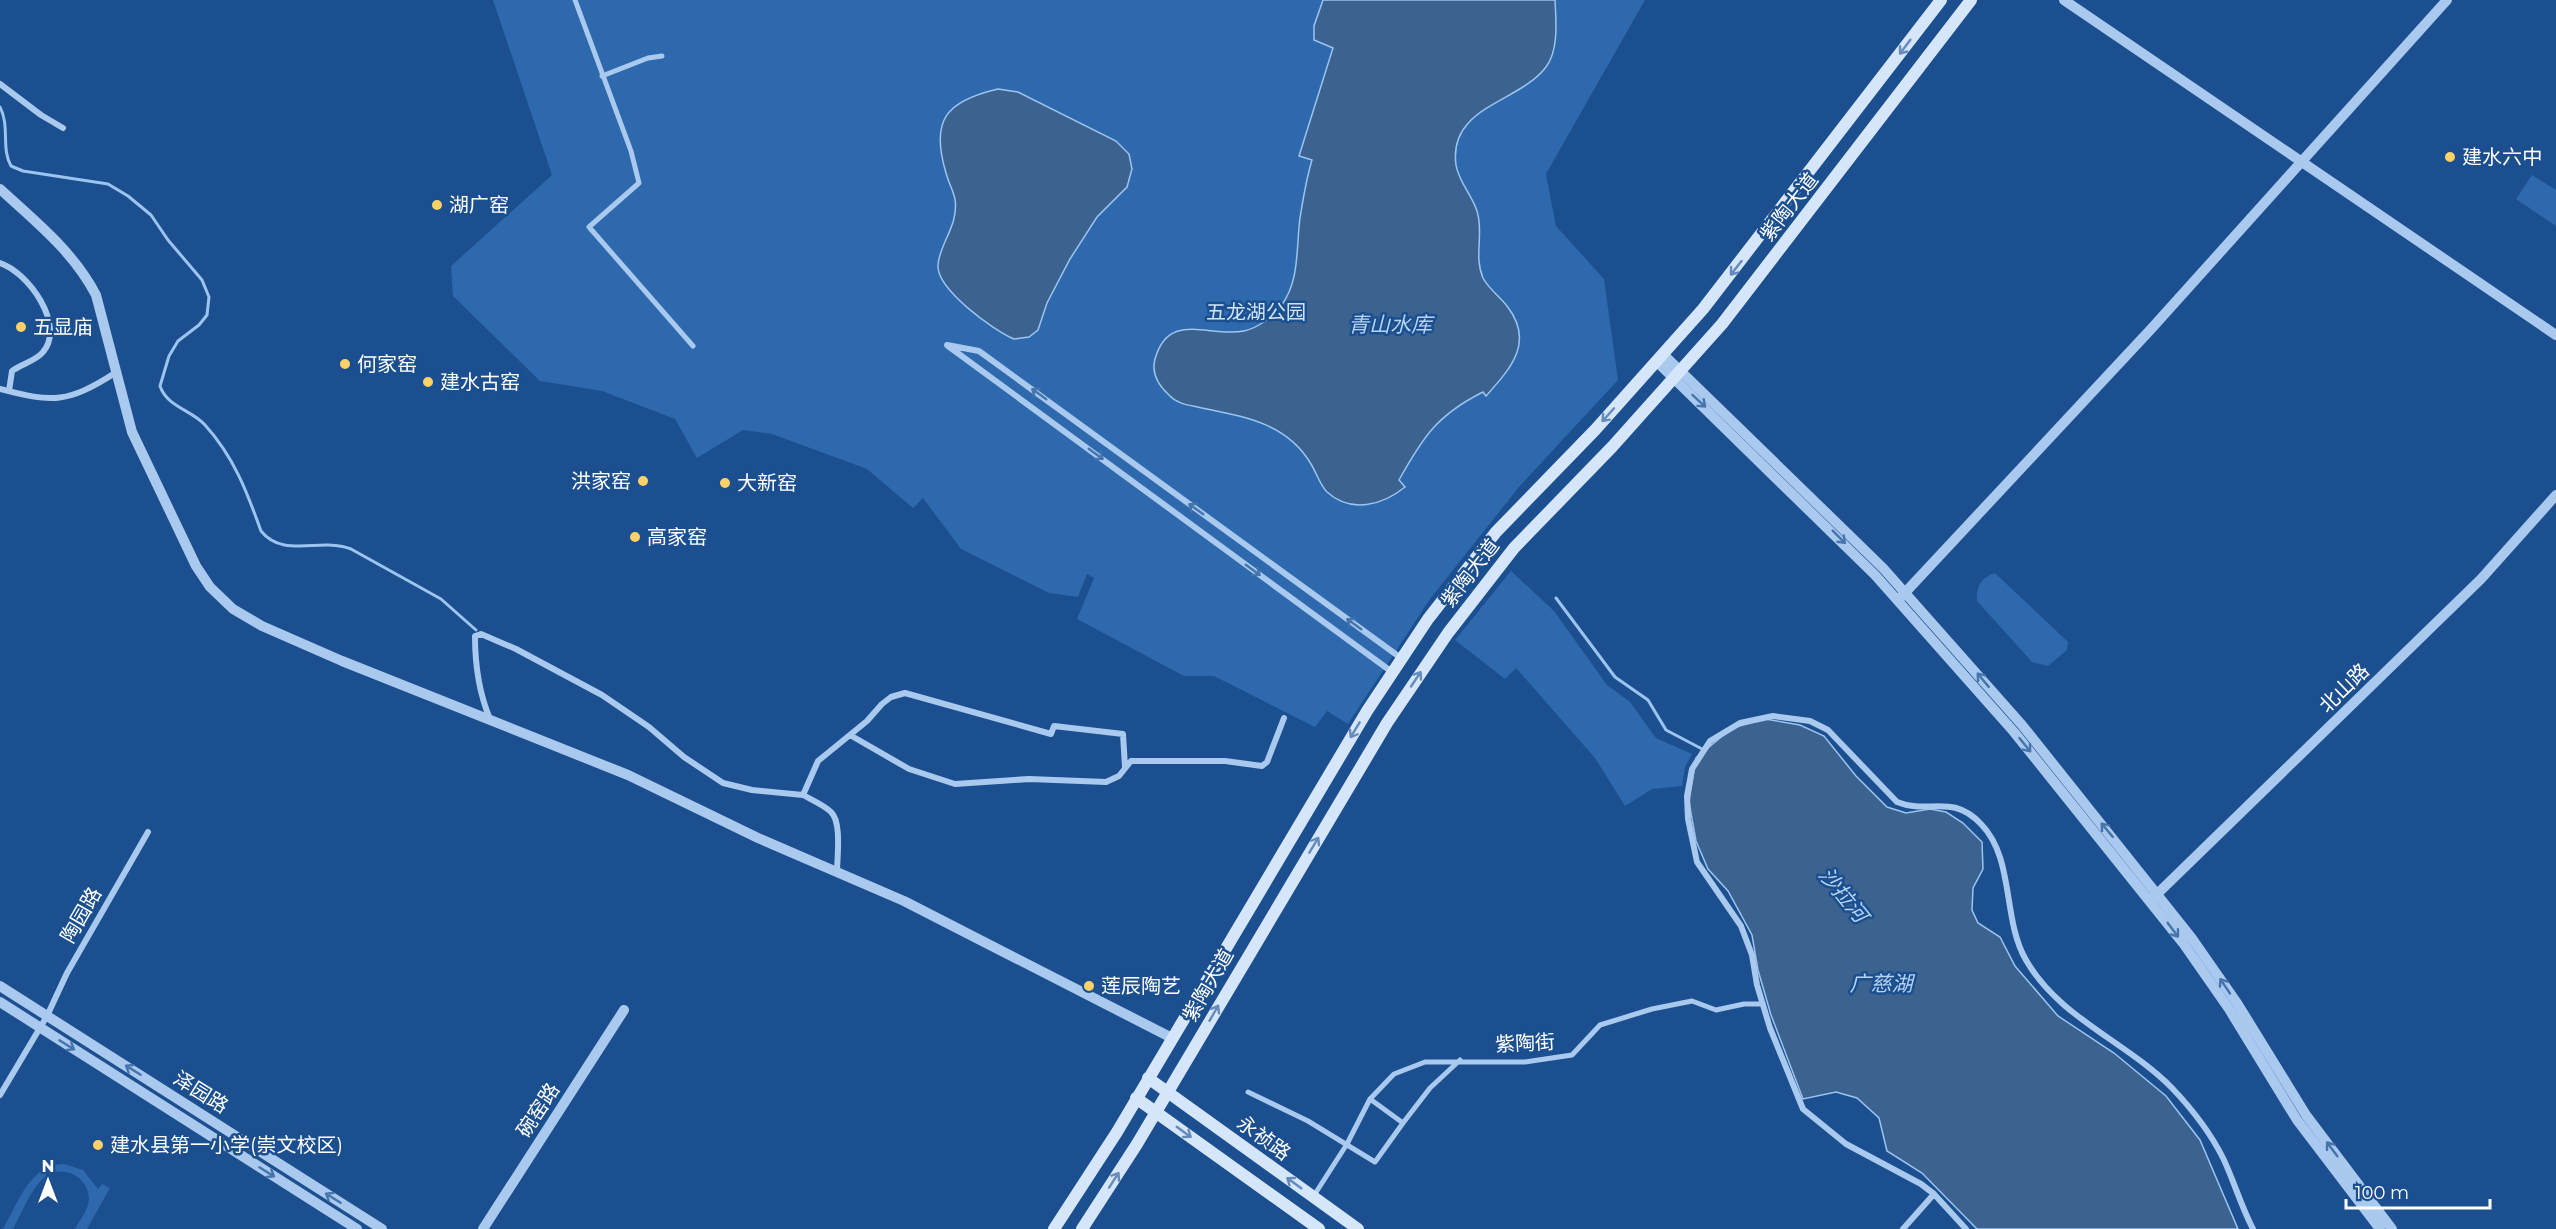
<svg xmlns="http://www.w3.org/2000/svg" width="2556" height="1229" viewBox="0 0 2556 1229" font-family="Montserrat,'Noto Sans SC',sans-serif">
  <rect width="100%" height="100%" fill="#1b4f8f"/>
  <path fill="#2e69ad" d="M 493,0 L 1645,0 L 1546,174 L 1556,226 L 1604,279 L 1618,380 L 1519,487 L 1430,599 L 1348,724 L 1327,711 L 1315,727 L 1214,676 L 1184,676 L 1077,619 L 1094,578 L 1087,574 L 1078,597 L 1049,593 L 961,549 L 923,498 L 913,508 L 867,469 L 772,434 L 743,430 L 697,458 L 675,419 L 602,391 L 540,381 L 453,296 L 451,266 L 552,175 Z
    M 2532,175 L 2556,190 L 2556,226 L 2516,199 Z
    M 1511,571 L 1554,611 L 1607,685 L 1630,702 L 1656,738 L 1692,754 L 1685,767 L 1682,786 L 1652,789 L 1625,806 L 1595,758 L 1516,668 L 1505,679 L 1455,640 Z
    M 1995,573 L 2068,642 L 2067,650 L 2048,666 L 2032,662 L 1977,601 C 1976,587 1981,577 1995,573 Z
    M 64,1164 L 83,1170 L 98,1189 L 102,1184 L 110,1188 L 87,1229 L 75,1229 C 80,1220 88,1210 89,1199 C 89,1177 63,1163 45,1177 C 31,1188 22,1213 13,1229 L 3,1229 C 18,1203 30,1164 64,1164 Z"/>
  <path fill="#3c6290" stroke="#9cc4f0" stroke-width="1.5" d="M 1323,0 L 1555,0 C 1556,20 1559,50 1546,67 C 1519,103 1448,106 1456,165 C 1459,184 1475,198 1478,215 C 1483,236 1474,257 1483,278 C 1488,288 1500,297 1507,306 C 1535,342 1511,368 1486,396 L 1483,392 C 1437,415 1423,437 1399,480 L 1405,487 C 1383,505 1351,514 1327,492 C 1320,485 1316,472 1311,464 C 1287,423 1245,417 1202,408 C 1190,405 1178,405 1169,395 C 1159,386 1151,374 1155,359 C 1169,310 1209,338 1244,331 C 1258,328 1272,317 1281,306 C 1300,281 1296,248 1300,218 C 1303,199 1306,180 1312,160 L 1299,156 L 1333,48 L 1314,40 L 1314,26 Z
    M 998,89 L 1018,92 L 1116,141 L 1129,154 L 1132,169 L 1127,187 L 1097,217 L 1070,259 L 1047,303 L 1038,330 L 1029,337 L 1014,339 C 993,330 936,289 938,265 C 939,244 959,226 955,199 C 953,190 948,181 946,173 C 930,120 946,101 998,89 Z
    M 1765,719 L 1800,725 L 1824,736 L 1856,776 L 1887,807 L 1906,813 L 1930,809 L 1946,812 L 1963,823 L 1982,842 L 1983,869 L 1973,888 L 1972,910 L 1978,923 L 2000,937 L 2015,966 L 2058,1016 L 2114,1053 L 2166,1096 L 2200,1140 L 2238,1229 L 1977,1229 L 1922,1173 L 1887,1151 L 1879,1118 L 1857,1098 L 1836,1092 L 1803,1099 L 1771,1015 L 1758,970 L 1752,935 L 1728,891 L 1708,869 L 1696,841 L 1689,802 L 1696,758 L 1732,728 Z"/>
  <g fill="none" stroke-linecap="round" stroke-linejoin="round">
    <path stroke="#9cc4f0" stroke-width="3" d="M 0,107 C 10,126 1,149 11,166 L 23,171 L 108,184 L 128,196 L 151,215 L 168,240 L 202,280 L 209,297 L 207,315 L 199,325 L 178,341 L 169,356 L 160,386 C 167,407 192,410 205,425 C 234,457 247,492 261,531 C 283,559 322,537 351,549 L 441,599 L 476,630
      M 1556,598 L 1615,677 L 1648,700 L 1666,730 L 1704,750"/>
    <path stroke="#a9c9ee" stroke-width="5" d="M 575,0 L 631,151 L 639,183 L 589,227 L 693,346
      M 602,76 L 648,58 L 662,56
      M 1248,1092 L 1308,1121 L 1375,1162 L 1403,1123
      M 1370,1099 L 1403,1123 L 1430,1088 L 1460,1060
      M 1313,1197 L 1347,1144 L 1370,1099 L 1394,1074 L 1425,1062 L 1525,1062 L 1572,1055 L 1600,1025 L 1652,1009 L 1692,1001 L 1716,1010 L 1744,1004 L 1763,1004"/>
    <path stroke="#a9c9ee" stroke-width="6" d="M 0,84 L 41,115 L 63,128
      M 0,263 C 28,272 66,325 43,352 C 36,361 21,364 12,371 L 9,391
      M 947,345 L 979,351 L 1401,658
      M 948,346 L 1392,672
      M 0,389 C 53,403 68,403 115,373
      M 490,719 C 479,693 475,665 475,636 L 481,634 L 516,649 L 602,695 L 649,727 L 684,757 L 723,783 L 752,790 L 803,795
      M 850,735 L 909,769 L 955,784 L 1029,779 L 1106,782 L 1119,776 L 1131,761 L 1225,761 L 1262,766 L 1267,762 L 1284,718
      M 837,872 C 837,858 842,822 831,812 C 824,805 812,800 803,795 L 818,761 L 867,721 L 882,704 L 891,697 L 905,693 L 1051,734 L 1054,726 L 1123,734 L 1125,767
      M 0,1095 L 47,1016 L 67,973 L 148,832
      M 1903,1229 L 1934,1194
      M 1966,1229 L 1934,1194 L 1921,1184 L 1846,1144 L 1803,1109 L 1770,1028 L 1757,985 L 1752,955 L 1741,926 L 1697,862 L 1688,819 L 1687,796 L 1692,769 L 1710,741 L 1740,723 L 1773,716 L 1810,721 L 1828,730 L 1897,802 C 1929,815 1952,793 1981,824 C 2015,859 2002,919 2026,960 C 2059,1018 2127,1042 2172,1088 C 2192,1109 2210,1132 2223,1158 C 2234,1181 2241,1206 2253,1229"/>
    <path stroke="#a9c9ee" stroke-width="10" d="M 2064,0 L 2556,335
      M 0,189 C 36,222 73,251 96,295 L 132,432 L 196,566 L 210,587 L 233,609 L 262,626 L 342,661 L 628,775 L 758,838 L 904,901 L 1172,1038
      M 1663,354 L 1883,568 L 2022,725 L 2191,937 L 2237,1003 L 2306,1115 L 2392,1229
      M 1656,361 L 1875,575 L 2014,732 L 2183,943 L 2229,1009 L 2297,1120 L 2380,1229
      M 1901,597 L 2152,328 L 2447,0
      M 2153,898 L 2481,579 L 2556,495
      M 0,986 L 382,1229
      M 0,1002 L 357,1229
      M 483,1229 L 624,1010"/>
    <path stroke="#d6e6fa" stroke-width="12" d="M 1148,1078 L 1358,1229
      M 1136,1098 L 1319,1229
      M 1054,1229 L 1117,1132 L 1367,711 L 1428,619 L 1496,532 L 1595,430 L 1703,309 L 1941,0
      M 1082,1229 L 1137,1144 L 1387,723 L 1448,633 L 1514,548 L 1612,447 L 1722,324 L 1971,0"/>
  </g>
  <defs><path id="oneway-shaft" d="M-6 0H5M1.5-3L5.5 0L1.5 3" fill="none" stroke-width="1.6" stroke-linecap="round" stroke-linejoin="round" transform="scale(1.5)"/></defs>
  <g stroke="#668bba">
    <use href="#oneway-shaft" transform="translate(1905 47) rotate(127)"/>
    <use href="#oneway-shaft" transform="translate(1736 268) rotate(128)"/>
    <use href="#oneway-shaft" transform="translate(1608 415) rotate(132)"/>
    <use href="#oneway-shaft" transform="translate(1416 679) rotate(-56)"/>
    <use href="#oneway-shaft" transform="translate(1355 730) rotate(121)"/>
    <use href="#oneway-shaft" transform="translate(1314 845) rotate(-59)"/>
    <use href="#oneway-shaft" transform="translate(1214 1013) rotate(-60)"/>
    <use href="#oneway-shaft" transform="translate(1184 1132) rotate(36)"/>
    <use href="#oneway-shaft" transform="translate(1114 1180) rotate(-57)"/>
    <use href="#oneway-shaft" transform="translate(1294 1183) rotate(-144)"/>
  </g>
  <g stroke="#4674ac">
    <use href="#oneway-shaft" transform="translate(1039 394) rotate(-144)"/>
    <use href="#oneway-shaft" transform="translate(1699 401) rotate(43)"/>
    <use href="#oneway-shaft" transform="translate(1096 454) rotate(36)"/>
    <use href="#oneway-shaft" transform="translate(1196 509) rotate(-144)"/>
    <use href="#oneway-shaft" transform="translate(1839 537) rotate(45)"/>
    <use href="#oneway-shaft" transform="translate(1253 570) rotate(36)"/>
    <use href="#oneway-shaft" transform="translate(1354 624) rotate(-144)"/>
    <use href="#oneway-shaft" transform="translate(1983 680) rotate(-130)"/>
    <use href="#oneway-shaft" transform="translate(2025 745) rotate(51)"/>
    <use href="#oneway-shaft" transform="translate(2107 830) rotate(-130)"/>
    <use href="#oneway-shaft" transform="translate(2173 930) rotate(53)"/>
    <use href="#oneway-shaft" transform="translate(2225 986) rotate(-124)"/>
    <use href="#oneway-shaft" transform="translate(67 1045) rotate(32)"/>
    <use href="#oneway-shaft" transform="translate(133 1070) rotate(-148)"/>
    <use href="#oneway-shaft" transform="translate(2332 1149) rotate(-127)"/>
    <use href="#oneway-shaft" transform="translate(267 1172) rotate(32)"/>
    <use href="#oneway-shaft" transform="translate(333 1198) rotate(-148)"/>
  </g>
  <g fill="#ffd166" stroke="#1b4f8f" stroke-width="2">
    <circle cx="2450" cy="157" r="6"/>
    <circle cx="437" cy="205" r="6"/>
    <circle cx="21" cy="327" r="6"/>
    <circle cx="345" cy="364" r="6"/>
    <circle cx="428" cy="382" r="6"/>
    <circle cx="643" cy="481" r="6"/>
    <circle cx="725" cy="483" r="6"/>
    <circle cx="635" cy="537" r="6"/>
    <circle cx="1089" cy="986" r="6"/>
    <circle cx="98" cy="1145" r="6"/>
  </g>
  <g text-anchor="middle" stroke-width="5" stroke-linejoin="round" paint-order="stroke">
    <g font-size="20" fill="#fff" stroke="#1b4f8f" text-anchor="start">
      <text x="2462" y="164">建水六中</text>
      <text x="449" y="212">湖广窑</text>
      <text x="33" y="334">五显庙</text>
      <text x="357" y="371">何家窑</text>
      <text x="440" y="389">建水古窑</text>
      <text x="631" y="488" text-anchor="end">洪家窑</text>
      <text x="737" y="490">大新窑</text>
      <text x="647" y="544">高家窑</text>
      <text x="1101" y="993">莲辰陶艺</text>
      <text x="110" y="1152">建水县第一小学(崇文校区)</text>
    </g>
    <g font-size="20" fill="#fff" stroke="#1b4f8f">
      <text transform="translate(1789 207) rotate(-52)" y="7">紫陶大道</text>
      <text transform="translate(1470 573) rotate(-52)" y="7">紫陶大道</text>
      <text transform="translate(2344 688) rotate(-44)" y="7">北山路</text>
      <text transform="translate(81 915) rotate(-60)" y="7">陶园路</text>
      <text transform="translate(1208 985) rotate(-60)" y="7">紫陶大道</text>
      <text transform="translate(1525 1043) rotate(-3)" y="7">紫陶街</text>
      <text transform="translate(201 1092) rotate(32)" y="7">泽园路</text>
      <text transform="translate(538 1110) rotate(-57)" y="7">碗窑路</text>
      <text transform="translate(1264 1138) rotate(36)" y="7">永祯路</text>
    </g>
    <g font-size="20" fill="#cfe3fa" stroke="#1b4f8f">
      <text x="1256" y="319">五龙湖公园</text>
    </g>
    <g font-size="21" font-style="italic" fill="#b5d3f5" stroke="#1b4f8f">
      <text x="1390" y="332">青山水库</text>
      <text transform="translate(1843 895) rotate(51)" y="7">沙拉河</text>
      <text x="1881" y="991">广慈湖</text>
    </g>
  </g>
  <g transform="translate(48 1181)" stroke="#1b4f8f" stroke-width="4.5" paint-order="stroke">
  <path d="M0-4.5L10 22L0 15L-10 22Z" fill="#ffffff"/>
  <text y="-9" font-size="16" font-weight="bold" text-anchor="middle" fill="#ffffff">N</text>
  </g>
  <path d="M2346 1199v9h144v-9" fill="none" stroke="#ffffff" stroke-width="3"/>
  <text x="2355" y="1199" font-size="18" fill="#ffffff" stroke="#1b4f8f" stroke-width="4.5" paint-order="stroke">100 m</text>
</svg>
